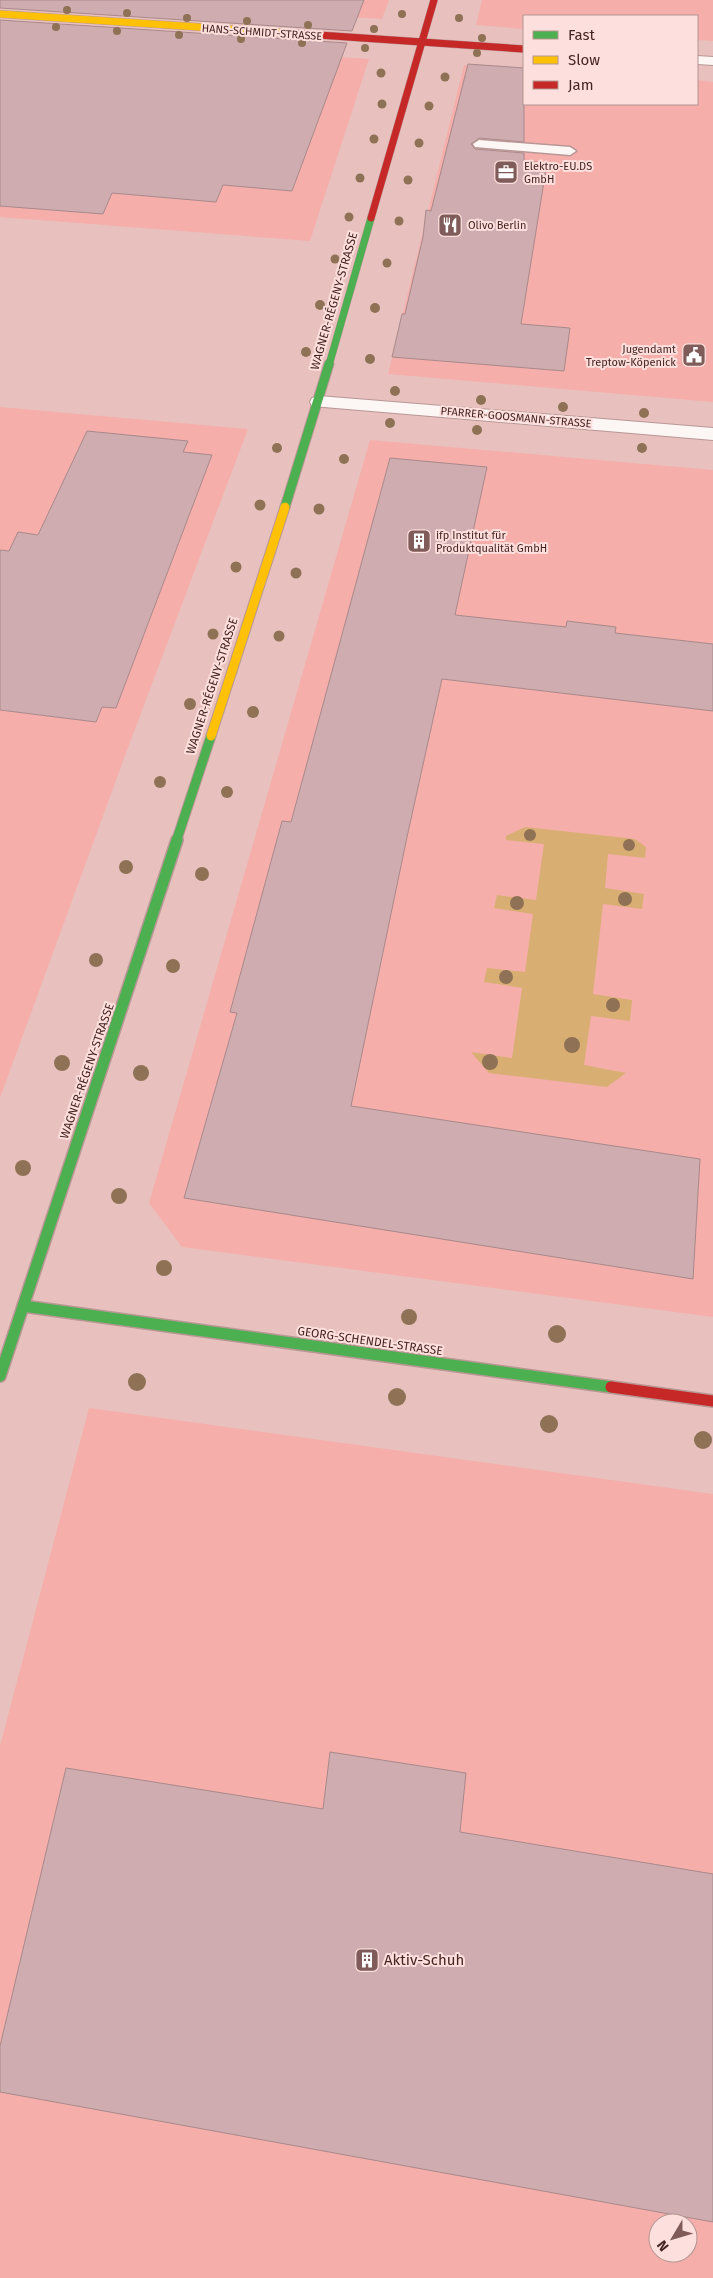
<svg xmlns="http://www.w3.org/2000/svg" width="713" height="2278" viewBox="0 0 713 2278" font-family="'Fira Sans',sans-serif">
  <rect width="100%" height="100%" fill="#e8c1be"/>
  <path fill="#f5aeaa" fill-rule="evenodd" d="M 84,0 L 389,0 L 382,19 Z
    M 482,0 L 713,0 L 713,41 L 697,40 L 697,16 L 524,16 L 524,29 L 476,25 Z
    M 0,35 L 369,59 L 310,241 L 0,217 Z
    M 464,65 L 524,69 L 524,104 L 697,104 L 697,80 L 713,82 L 713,402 L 388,374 Z
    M 0,407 L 248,429 L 126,753 L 0,1098 Z
    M 370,440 L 713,470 L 713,1317 L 182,1247 L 149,1203 Z
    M 89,1408 L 713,1494 L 713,2278 L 0,2278 L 0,1746 ZM 658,2223 L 688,2223 L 688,2253 L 658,2253 Z"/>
  <path fill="#d9ae73" d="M 525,827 L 635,839 L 646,847 L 645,858 L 608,854 L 605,888 L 644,894 L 642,909 L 603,904 L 593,994 L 632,1000 L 630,1021 L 591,1016 L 584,1065 L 626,1073 L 607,1087 L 489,1073 L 471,1052 L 512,1058 L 522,988 L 484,982 L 487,968 L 525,972 L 533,914 L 494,908 L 497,895 L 536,900 L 544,844 L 506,840 L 506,836 Z"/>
  <path fill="#ceacaf" stroke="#a9898b" d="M 0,0 L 364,0 L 352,31 L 0,8 Z
    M 0,20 L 347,43 L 292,191 L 223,185 L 216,202 L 112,193 L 103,214 L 0,206 Z
    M 468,64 L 524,68 L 524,142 L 479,138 L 471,144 L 475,149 L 524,153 L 524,161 L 547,163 L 521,324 L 570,328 L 564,371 L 392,357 L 402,314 L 405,314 L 423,237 L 426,210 L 431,211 Z
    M 87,431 L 188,441 L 183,452 L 212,455 L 116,708 L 102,707 L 96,722 L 0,710 L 0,550 L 9,551 L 18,532 L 38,535 Z
    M 390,458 L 487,467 L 455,615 L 566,627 L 567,621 L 616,627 L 615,633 L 713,644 L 713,711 L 442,679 L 407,837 L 351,1106 L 700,1159 L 693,1279 L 184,1198 L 237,1013 L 230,1012 L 282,821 L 291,822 Z
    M 330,1752 L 466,1773 L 460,1832 L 713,1874 L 713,2222 L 0,2092 L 0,2046 L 66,1768 L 323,1809 Z"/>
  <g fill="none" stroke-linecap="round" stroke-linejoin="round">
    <g stroke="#b89795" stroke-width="3">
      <path id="lane" d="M 479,140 L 570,147 L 576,151 L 570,155 L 475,147 L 473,144 Z"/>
    </g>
    <g stroke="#b89795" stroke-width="2">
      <path id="street" d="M 697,56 L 713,57 L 713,65 L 697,64 Z
        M 319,396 L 713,428 L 713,440 L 312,406 L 310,402 L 312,398 Z"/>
    </g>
    <g stroke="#b89795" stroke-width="8">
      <path id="fast-far2" d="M 329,365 L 371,218"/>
    </g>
    <g stroke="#b89795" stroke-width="11">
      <path id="fast-far1" d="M 285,507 L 329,364
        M 176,842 L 211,736"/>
    </g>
    <g stroke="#b89795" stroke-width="14">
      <path id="fast" d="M 23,1306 L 611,1387
        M 0,1376 L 177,840"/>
    </g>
    <g stroke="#b89795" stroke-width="8">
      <path id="slow-far1" d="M 0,14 L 289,33"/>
    </g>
    <g stroke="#b89795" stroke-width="11">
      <path id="slow" d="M 211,736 L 285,507"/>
    </g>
    <g stroke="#b89795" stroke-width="8">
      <path id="jam-far1" d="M 289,33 L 524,49
        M 371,218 L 434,0"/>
    </g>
    <g stroke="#b89795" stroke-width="14">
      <path id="jam" d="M 611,1387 L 713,1401"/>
    </g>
    <use href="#lane" fill="#fcf6f5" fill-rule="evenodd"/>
    <use href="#street" fill="#fcf6f5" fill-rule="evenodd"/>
    <use href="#fast-far2" stroke="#4caf50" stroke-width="7"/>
    <use href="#fast-far1" stroke="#4caf50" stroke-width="9"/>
    <use href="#fast" stroke="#4caf50" stroke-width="11"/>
    <use href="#slow-far1" stroke="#ffc107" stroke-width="7"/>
    <use href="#slow" stroke="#ffc107" stroke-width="9"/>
    <use href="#jam-far1" stroke="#c62828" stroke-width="7"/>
    <use href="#jam" stroke="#c62828" stroke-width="11"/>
  </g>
  <g fill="#8f7256">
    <circle cx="67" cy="10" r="4"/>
    <circle cx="127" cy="13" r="4"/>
    <circle cx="402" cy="14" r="4"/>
    <circle cx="187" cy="18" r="4"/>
    <circle cx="459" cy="18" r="4"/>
    <circle cx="247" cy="21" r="4"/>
    <circle cx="308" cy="25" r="4"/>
    <circle cx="56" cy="27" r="4"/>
    <circle cx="374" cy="29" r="4"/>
    <circle cx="117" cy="31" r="4"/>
    <circle cx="179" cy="35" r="4"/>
    <circle cx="482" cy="38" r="4"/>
    <circle cx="241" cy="39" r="4"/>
    <circle cx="302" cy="43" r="4"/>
    <circle cx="365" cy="48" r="4"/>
    <circle cx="477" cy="53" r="4"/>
    <circle cx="381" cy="73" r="4.5"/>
    <circle cx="445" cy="77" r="4.5"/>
    <circle cx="382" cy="104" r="4.5"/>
    <circle cx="429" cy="106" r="4.5"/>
    <circle cx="374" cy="139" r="4.5"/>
    <circle cx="419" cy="143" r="4.5"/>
    <circle cx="360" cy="178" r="4.5"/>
    <circle cx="408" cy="180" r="4.5"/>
    <circle cx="349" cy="217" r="4.5"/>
    <circle cx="399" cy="221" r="4.5"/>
    <circle cx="335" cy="259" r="4.5"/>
    <circle cx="387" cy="263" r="4.5"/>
    <circle cx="320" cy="305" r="5"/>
    <circle cx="375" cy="308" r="5"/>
    <circle cx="306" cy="352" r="5"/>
    <circle cx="370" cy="359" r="5"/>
    <circle cx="395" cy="391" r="5"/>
    <circle cx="481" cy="400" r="5"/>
    <circle cx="563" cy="407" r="5"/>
    <circle cx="644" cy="413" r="5"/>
    <circle cx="390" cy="423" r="5"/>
    <circle cx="477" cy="430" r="5"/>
    <circle cx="277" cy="448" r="5"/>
    <circle cx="642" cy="448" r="5"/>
    <circle cx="344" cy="459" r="5"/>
    <circle cx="260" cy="505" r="5.5"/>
    <circle cx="319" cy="509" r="5.5"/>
    <circle cx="236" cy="567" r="5.5"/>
    <circle cx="296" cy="573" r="5.5"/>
    <circle cx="213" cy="634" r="5.5"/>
    <circle cx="279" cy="636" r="5.5"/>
    <circle cx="190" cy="704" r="6"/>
    <circle cx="253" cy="712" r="6"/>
    <circle cx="160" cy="782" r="6"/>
    <circle cx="227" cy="792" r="6"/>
    <circle cx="530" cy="835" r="6"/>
    <circle cx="629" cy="845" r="6"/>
    <circle cx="126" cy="867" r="7"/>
    <circle cx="202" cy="874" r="7"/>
    <circle cx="625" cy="899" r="7"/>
    <circle cx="517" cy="903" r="7"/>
    <circle cx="96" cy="960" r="7"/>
    <circle cx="173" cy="966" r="7"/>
    <circle cx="506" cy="977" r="7"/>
    <circle cx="613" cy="1005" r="7"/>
    <circle cx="572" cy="1045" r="8"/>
    <circle cx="490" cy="1062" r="8"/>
    <circle cx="62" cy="1063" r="8"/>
    <circle cx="141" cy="1073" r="8"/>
    <circle cx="23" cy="1168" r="8"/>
    <circle cx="119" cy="1196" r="8"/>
    <circle cx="164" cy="1268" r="8"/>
    <circle cx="409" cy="1317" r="8"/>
    <circle cx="557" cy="1334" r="9"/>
    <circle cx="137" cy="1382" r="9"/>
    <circle cx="397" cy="1397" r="9"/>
    <circle cx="549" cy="1424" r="9"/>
    <circle cx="703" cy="1440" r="9"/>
  </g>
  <defs>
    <g id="office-square" transform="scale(1.25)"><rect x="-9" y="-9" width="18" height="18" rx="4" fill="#7f5b59" stroke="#fde0dd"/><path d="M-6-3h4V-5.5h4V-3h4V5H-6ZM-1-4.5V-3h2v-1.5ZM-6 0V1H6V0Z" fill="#fff"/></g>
    <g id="restaurant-square" transform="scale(1.25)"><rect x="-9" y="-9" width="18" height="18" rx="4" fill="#7f5b59" stroke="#fde0dd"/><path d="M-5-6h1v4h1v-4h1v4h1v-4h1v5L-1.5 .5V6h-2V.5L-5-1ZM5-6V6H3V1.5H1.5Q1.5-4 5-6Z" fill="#fff"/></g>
    <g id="civic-square" transform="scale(1.25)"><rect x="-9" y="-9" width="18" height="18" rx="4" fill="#7f5b59" stroke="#fde0dd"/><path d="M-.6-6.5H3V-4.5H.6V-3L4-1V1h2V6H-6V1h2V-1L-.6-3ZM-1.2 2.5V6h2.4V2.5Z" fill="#fff"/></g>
    <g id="building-square" transform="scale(1.25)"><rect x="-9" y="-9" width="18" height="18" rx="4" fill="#7f5b59" stroke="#fde0dd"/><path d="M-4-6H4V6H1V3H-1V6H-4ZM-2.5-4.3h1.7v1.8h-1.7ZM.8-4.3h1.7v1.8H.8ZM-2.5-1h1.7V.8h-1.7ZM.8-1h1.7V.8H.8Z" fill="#fff"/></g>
  </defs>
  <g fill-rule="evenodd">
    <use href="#office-square" x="506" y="172"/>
    <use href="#restaurant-square" x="450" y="225"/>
    <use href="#civic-square" x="694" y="355"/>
    <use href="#building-square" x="419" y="541"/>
    <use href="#building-square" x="367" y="1960"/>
  </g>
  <g text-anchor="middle" stroke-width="4" stroke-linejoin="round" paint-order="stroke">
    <g font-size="11" fill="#462422" stroke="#fde0dd">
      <text transform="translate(262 32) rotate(4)" y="4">HANS-SCHMIDT-STRASSE</text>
      <text transform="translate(516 417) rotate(5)" y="4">PFARRER-GOOSMANN-STRASSE</text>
    </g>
    <g font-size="11" fill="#462422" stroke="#fde0dd" text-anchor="start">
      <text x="524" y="170">Elektro-EU.DS<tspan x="524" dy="13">GmbH</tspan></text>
      <text x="468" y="229">Olivo Berlin</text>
      <text x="676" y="353" text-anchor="end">Jugendamt<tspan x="676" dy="13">Treptow-Köpenick</tspan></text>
      <text x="436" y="539">ifp Institut für<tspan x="436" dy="13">Produktqualität GmbH</tspan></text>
    </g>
    <g font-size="12" fill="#462422" stroke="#fde0dd">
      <text transform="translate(334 301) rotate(-74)" y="4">WAGNER-RÉGENY-STRASSE</text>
      <text transform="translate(212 686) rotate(-72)" y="4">WAGNER-RÉGENY-STRASSE</text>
      <text transform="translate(87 1071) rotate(-71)" y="4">WAGNER-RÉGENY-STRASSE</text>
      <text transform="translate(370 1341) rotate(8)" y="4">GEORG-SCHENDEL-STRASSE</text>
    </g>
    <g font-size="15" fill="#462422" stroke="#fde0dd" text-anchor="start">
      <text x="384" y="1965">Aktiv-Schuh</text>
    </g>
  </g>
  <rect x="523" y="15" width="175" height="90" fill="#fde0dd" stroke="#b49592"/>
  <rect x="533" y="31" width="25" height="8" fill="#4caf50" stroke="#b49592"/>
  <text x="568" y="40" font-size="15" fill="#462422">Fast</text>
  <rect x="533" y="56" width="25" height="8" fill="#ffc107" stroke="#b49592"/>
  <text x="568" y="65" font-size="15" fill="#462422">Slow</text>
  <rect x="533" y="81" width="25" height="8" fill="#c62828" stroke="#b49592"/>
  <text x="568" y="90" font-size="15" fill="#462422">Jam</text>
  <g transform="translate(673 2238) rotate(232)"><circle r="24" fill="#fde0dd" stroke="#b49592"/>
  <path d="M0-4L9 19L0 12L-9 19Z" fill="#7f5b59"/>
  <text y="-8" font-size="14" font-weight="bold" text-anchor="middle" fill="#462422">N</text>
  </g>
</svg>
